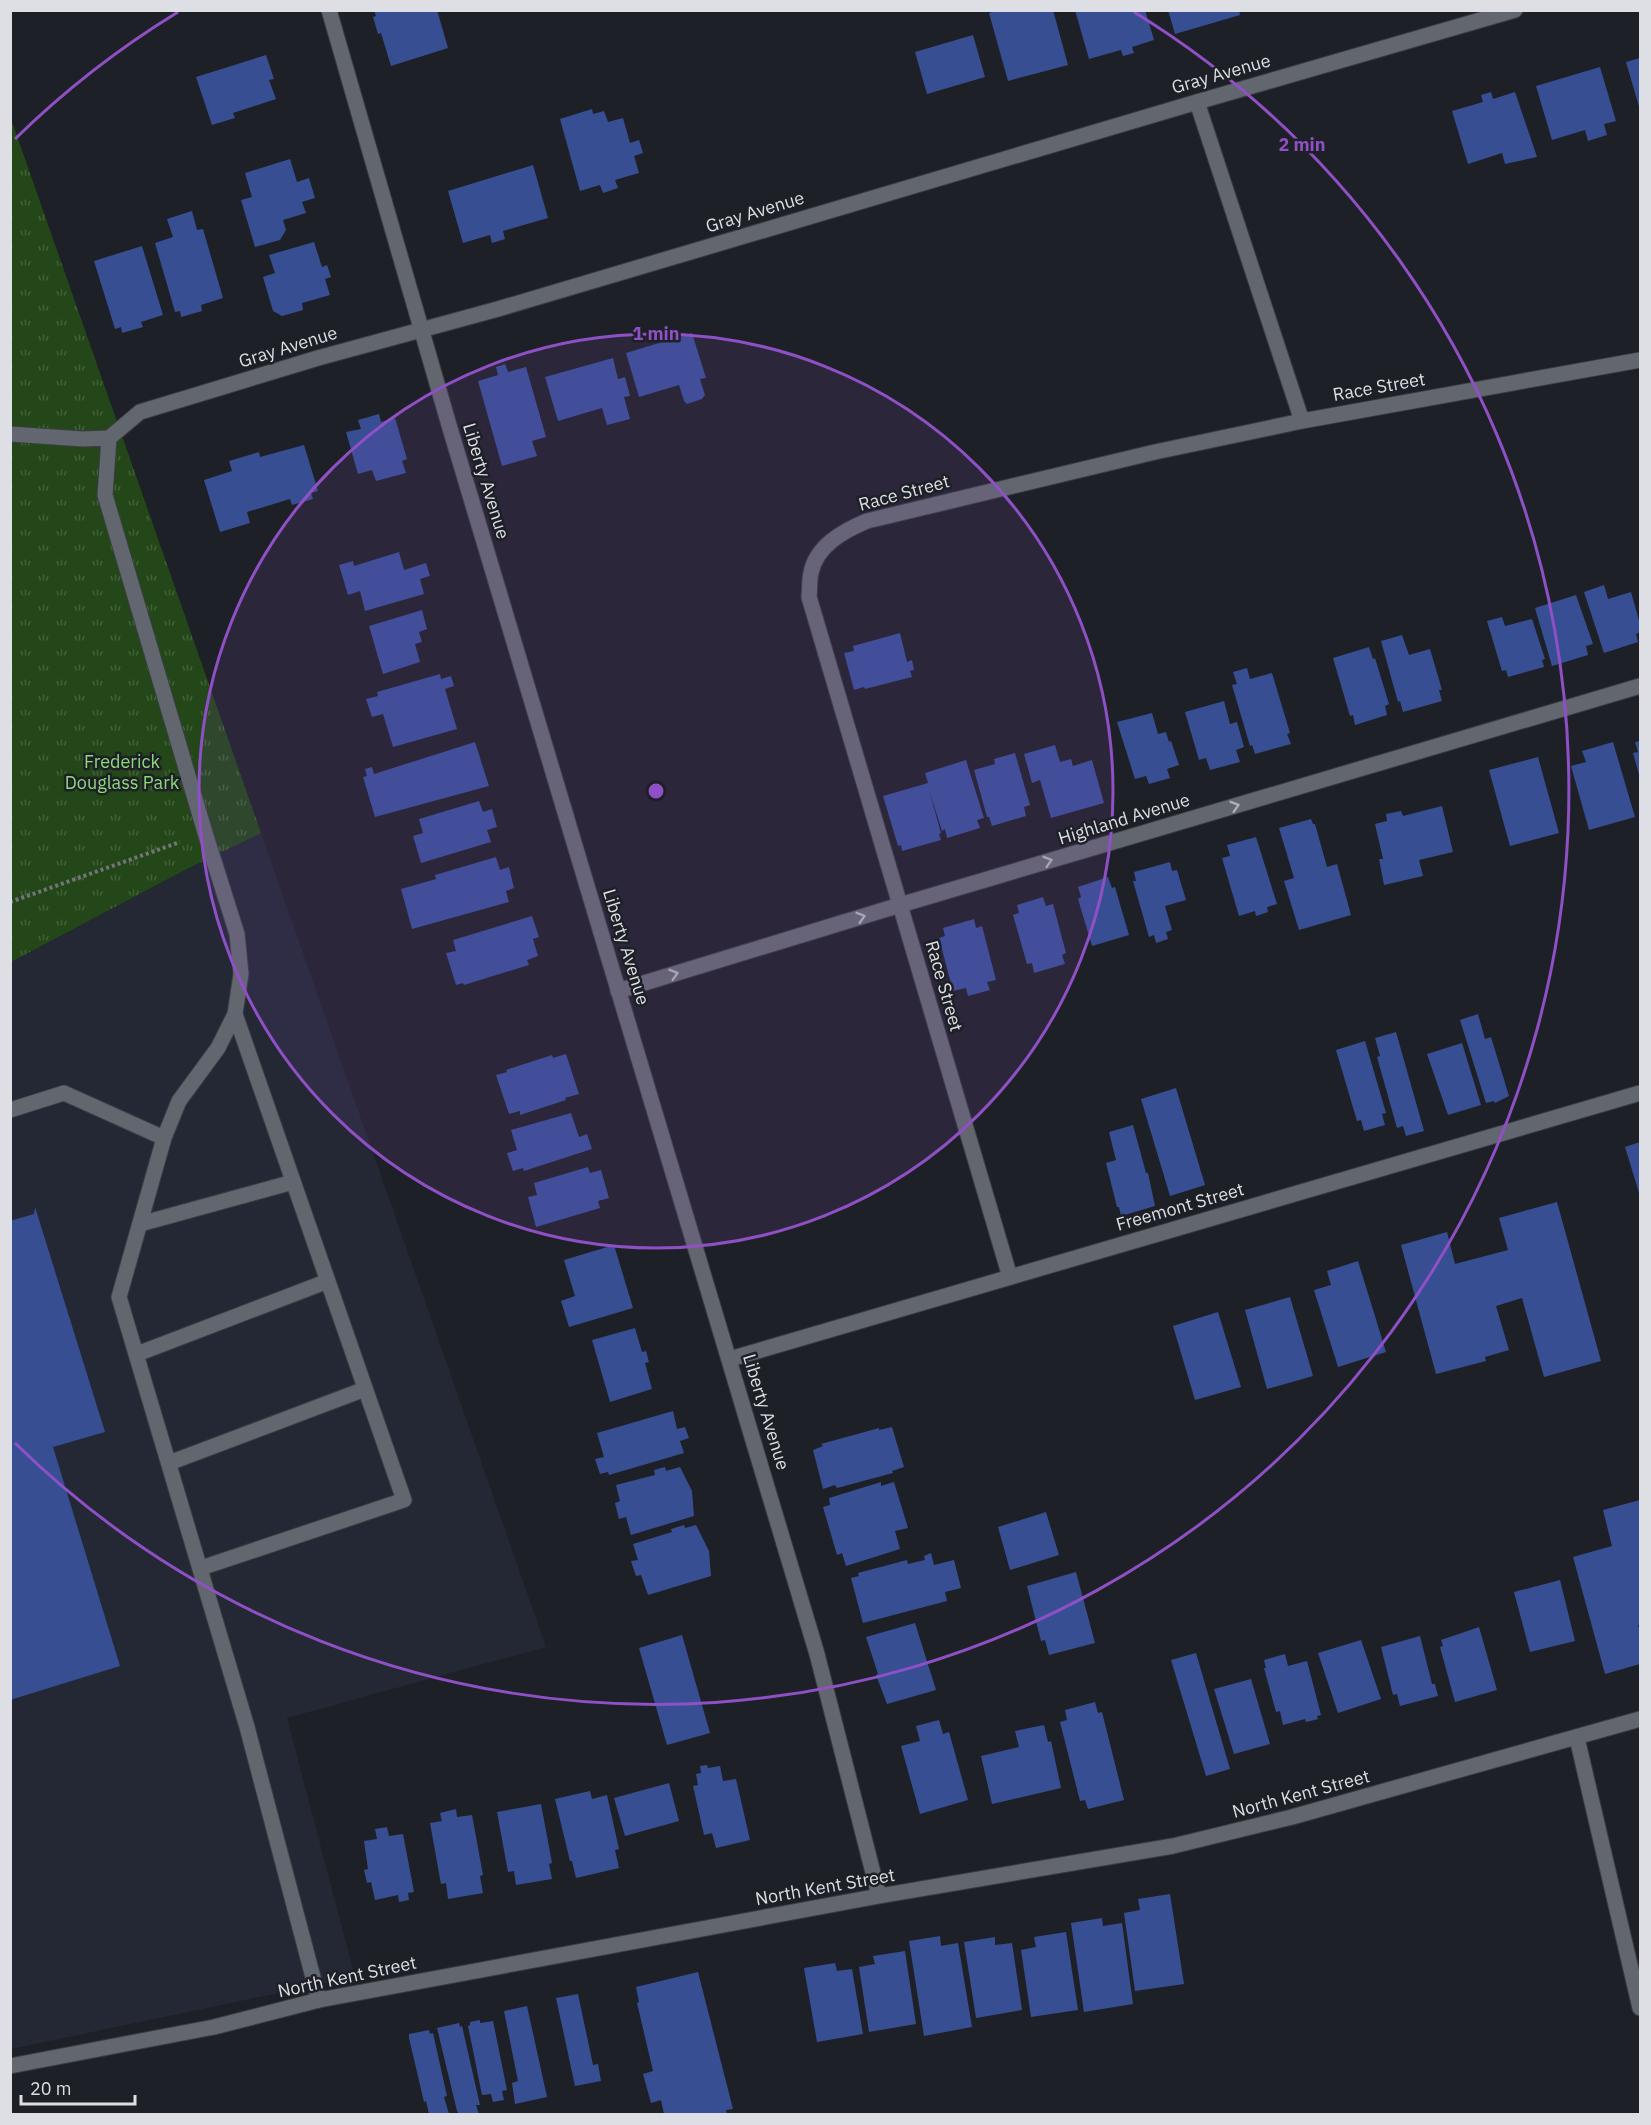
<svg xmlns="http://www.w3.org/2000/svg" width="1651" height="2125" viewBox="0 0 1651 2125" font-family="'IBM Plex Sans',sans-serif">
  <defs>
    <pattern id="park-tufts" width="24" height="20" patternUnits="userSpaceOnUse" patternTransform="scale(1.5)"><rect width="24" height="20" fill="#234718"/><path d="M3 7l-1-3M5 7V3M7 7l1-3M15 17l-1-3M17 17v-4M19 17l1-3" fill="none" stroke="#426139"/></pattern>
  </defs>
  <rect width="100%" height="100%" fill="#1e2027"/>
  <path fill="#232834" d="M 261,833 L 546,1647 L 287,1718 L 355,1977 L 11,2049 L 11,962 L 185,870 Z"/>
  <path fill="url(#park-tufts)" d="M 11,119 L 261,833 L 185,870 L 11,962 Z"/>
  <path fill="#384e93" d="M 374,10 L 437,10 L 448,48 L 391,66 L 381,33 L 378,34 L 373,17 L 376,16 Z
    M 998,10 L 1053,10 L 1068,65 L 1008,81 L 989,13 Z
    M 1075,10 L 1145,10 L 1154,40 L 1132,47 L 1134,53 L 1123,56 L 1121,50 L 1089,59 Z
    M 1168,10 L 1239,10 L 1240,15 L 1175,34 Z
    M 973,35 L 985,77 L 927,94 L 915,52 Z
    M 266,55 L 274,79 L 269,80 L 276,99 L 233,113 L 235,118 L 212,125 L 196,77 Z
    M 1640,58 L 1640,110 L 1626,62 Z
    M 1600,67 L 1616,121 L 1604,124 L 1607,135 L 1588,141 L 1585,130 L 1552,140 L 1536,86 Z
    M 1491,92 L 1493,99 L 1515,92 L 1537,157 L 1505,164 L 1502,153 L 1468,164 L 1452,111 L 1483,102 L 1481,95 Z
    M 592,109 L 593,114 L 604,111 L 608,122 L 623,118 L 630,143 L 639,140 L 643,153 L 634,156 L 639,173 L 615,180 L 618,188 L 603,193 L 600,185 L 580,191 L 560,119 Z
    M 290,159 L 297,182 L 309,178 L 315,198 L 302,202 L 306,213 L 283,220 L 286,230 L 280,240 L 255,247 L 241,200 L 252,197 L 245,173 Z
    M 533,165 L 548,218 L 503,231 L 505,239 L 492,243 L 490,235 L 463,243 L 448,191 Z
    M 192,211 L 197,230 L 203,229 L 223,298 L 201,305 L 202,311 L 181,317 L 180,311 L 175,312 L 155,243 L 173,237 L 167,219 Z
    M 314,242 L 322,267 L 327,265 L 331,277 L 325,279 L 330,295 L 302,303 L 303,310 L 282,316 L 273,311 L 263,277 L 275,273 L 269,255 Z
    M 142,246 L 163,315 L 141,322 L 143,327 L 122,333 L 121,327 L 115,329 L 94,261 Z
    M 692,333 L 706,378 L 700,379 L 705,395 L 702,399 L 687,404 L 684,401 L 679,385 L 639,397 L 626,353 Z
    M 613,358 L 618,379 L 625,377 L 630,396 L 624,397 L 630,419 L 607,425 L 602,408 L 558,421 L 545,377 Z
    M 505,364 L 508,372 L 526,367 L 546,437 L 532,441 L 537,456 L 502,466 L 478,381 L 498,375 L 496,367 Z
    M 379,414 L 381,422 L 395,418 L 407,459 L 402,461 L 406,473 L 376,481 L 372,470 L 358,474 L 346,432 L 361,429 L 358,420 Z
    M 304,445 L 318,491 L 311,493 L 313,499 L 292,505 L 290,499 L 247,512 L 250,523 L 220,532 L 204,480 L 232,471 L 229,461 L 259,452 L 260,457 Z
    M 399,552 L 404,570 L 426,563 L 430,576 L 420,579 L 424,594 L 365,611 L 360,591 L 348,595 L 339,565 L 353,561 L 354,566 Z
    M 1604,585 L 1608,599 L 1631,592 L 1640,624 L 1640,632 L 1636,634 L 1638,642 L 1604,653 L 1584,592 Z
    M 1576,595 L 1593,644 L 1586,646 L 1588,655 L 1552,666 L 1535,608 Z
    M 422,610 L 427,629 L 419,632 L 422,642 L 415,644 L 420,662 L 383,674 L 369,626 Z
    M 1502,617 L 1505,626 L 1532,619 L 1545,659 L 1542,660 L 1544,667 L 1508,677 L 1506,670 L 1502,671 L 1487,621 Z
    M 900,633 L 907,662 L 912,660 L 914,670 L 910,671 L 912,677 L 865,689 L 864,687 L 854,690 L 844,653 L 854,651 L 853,646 Z
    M 1402,635 L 1409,655 L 1430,649 L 1442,690 L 1439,690 L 1442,701 L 1403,712 L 1400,701 L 1398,702 L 1381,641 Z
    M 1369,647 L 1373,659 L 1375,658 L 1389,704 L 1385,706 L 1387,715 L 1355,725 L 1353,715 L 1350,716 L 1333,658 Z
    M 1247,668 L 1250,679 L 1272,673 L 1290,733 L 1287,734 L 1291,744 L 1255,754 L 1252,745 L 1250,746 L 1232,685 L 1237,684 L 1233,672 Z
    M 440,674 L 441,679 L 451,676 L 454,686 L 445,689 L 457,729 L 393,747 L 383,714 L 372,717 L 366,699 L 378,696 L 377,692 Z
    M 1224,701 L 1230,724 L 1237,722 L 1244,747 L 1236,750 L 1240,762 L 1210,770 L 1206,758 L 1199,760 L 1185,712 Z
    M 1152,713 L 1158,734 L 1166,732 L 1169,742 L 1171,741 L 1179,765 L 1167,769 L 1170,778 L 1149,784 L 1146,776 L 1135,779 L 1117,722 Z
    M 1640,741 L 1640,778 L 1633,753 L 1638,752 L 1635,742 Z
    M 475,742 L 489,786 L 375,817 L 363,777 L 367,776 L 365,769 L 372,767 L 374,774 Z
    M 1613,742 L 1635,817 L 1589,830 L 1571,766 L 1586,762 L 1582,751 Z
    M 1055,745 L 1060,762 L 1071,759 L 1073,766 L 1092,760 L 1104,803 L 1051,818 L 1040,780 L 1032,783 L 1024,754 Z
    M 1015,753 L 1030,805 L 1024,807 L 1026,816 L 992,826 L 989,817 L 987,817 L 974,770 L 995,764 L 994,759 Z
    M 1538,757 L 1559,833 L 1510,846 L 1489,770 Z
    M 966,760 L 984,818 L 977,820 L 980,828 L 947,838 L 945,829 L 942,831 L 929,790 L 941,833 L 939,834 L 941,840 L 902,851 L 901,845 L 898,846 L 883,796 L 928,783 L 925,773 Z
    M 479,801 L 483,812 L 492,809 L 497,827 L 487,830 L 491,842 L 421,863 L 413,836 L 423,833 L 419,819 Z
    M 1442,806 L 1453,852 L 1419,860 L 1423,876 L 1384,885 L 1379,859 L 1383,859 L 1375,824 L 1387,821 L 1386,814 L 1401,811 L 1403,816 Z
    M 1311,819 L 1313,824 L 1315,824 L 1327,867 L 1337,864 L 1351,915 L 1299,930 L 1284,881 L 1294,878 L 1279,828 Z
    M 1256,837 L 1277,904 L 1267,907 L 1268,912 L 1256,916 L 1255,911 L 1239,916 L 1222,858 L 1230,856 L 1227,845 Z
    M 496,857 L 500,870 L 509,867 L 514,888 L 506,891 L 509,902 L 412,929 L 401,889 L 436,879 L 435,875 Z
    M 1170,862 L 1172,871 L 1177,870 L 1186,900 L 1165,906 L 1172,930 L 1166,932 L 1168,939 L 1156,943 L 1154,935 L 1149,937 L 1133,881 L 1136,881 L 1134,872 Z
    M 1108,877 L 1112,888 L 1115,887 L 1129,935 L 1092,946 L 1078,899 L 1081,897 L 1078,887 Z
    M 1043,897 L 1046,906 L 1053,904 L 1066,953 L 1062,955 L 1065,964 L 1034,973 L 1032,963 L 1027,964 L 1013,915 L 1019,913 L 1017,905 Z
    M 532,916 L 539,937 L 533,939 L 538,956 L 527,960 L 529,965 L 464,985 L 463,983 L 456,985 L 446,953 L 456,951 L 453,940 Z
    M 974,919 L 976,928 L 982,926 L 996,980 L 987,982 L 990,990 L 968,996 L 966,988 L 953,991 L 939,938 L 945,936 L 943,928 Z
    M 1478,1014 L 1485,1039 L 1491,1037 L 1509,1096 L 1495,1103 L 1494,1101 L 1486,1103 L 1460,1020 Z
    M 1396,1032 L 1424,1131 L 1406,1136 L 1403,1126 L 1397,1128 L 1377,1057 L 1380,1056 L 1375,1038 Z
    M 1365,1041 L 1386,1113 L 1382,1114 L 1385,1125 L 1364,1131 L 1361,1120 L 1357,1121 L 1336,1050 Z
    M 1462,1043 L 1481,1105 L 1448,1115 L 1427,1054 Z
    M 566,1054 L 579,1094 L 565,1098 L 566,1100 L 520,1115 L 520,1111 L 509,1114 L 496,1075 L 507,1072 L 506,1070 L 552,1055 L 553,1058 Z
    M 1176,1088 L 1205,1185 L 1170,1196 L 1141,1099 Z
    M 571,1113 L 579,1137 L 587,1134 L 592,1149 L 524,1171 L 523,1168 L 513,1171 L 507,1153 L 517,1150 L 511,1130 Z
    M 1133,1125 L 1146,1173 L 1148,1173 L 1155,1206 L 1121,1216 L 1119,1207 L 1117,1207 L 1106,1163 L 1116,1160 L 1109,1132 Z
    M 1640,1142 L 1640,1196 L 1625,1147 Z
    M 588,1167 L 590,1173 L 601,1170 L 609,1198 L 598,1201 L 600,1208 L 536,1227 L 528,1197 L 537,1195 L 534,1183 Z
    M 1557,1202 L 1601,1361 L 1544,1377 L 1522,1298 L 1496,1306 L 1509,1350 L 1485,1357 L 1486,1361 L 1436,1374 L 1401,1245 L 1447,1232 L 1455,1264 L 1508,1250 L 1499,1218 Z
    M 35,1207 L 105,1432 L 53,1447 L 120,1666 L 10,1700 L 10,1221 L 34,1214 Z
    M 614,1245 L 633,1308 L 569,1327 L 561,1301 L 575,1296 L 564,1260 Z
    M 1358,1261 L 1386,1352 L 1338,1367 L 1314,1290 L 1331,1285 L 1327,1271 Z
    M 1290,1297 L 1313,1376 L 1267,1389 L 1245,1310 Z
    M 1218,1312 L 1241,1387 L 1195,1400 L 1173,1326 Z
    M 635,1328 L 642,1352 L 646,1351 L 649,1362 L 645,1363 L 652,1389 L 610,1402 L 592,1340 Z
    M 673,1411 L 677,1429 L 685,1427 L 689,1438 L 680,1441 L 684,1453 L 609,1475 L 608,1472 L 600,1474 L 595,1459 L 604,1457 L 597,1433 Z
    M 892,1427 L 904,1467 L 892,1471 L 893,1473 L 837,1488 L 835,1485 L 823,1489 L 813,1450 L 823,1446 L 821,1444 L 879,1428 L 879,1430 Z
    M 665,1467 L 666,1471 L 680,1467 L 692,1491 L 694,1516 L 631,1535 L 626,1517 L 619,1519 L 615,1503 L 620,1501 L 616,1485 L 655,1475 L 654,1470 Z
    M 881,1482 L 881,1486 L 894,1482 L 908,1528 L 895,1531 L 900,1549 L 846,1566 L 842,1553 L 837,1555 L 823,1507 L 830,1505 L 829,1498 Z
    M 1640,1500 L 1640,1624 L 1638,1625 L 1640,1632 L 1640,1664 L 1605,1674 L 1573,1557 L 1612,1546 L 1603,1510 Z
    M 1046,1512 L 1059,1555 L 1010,1570 L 998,1527 Z
    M 684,1525 L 685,1528 L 696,1525 L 709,1551 L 711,1576 L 648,1595 L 641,1575 L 636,1576 L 631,1561 L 638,1560 L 633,1544 L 672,1532 L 671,1529 Z
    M 931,1553 L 934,1565 L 954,1560 L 961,1588 L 945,1592 L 947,1601 L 863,1623 L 851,1578 L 859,1576 L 858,1573 L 907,1560 L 908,1564 L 925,1560 L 924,1556 Z
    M 1076,1572 L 1095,1643 L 1049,1655 L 1045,1640 L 1041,1641 L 1027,1586 Z
    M 1560,1580 L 1575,1641 L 1530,1652 L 1514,1592 Z
    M 915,1623 L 936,1690 L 887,1704 L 876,1675 L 878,1674 L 866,1637 Z
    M 1479,1627 L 1497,1690 L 1455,1702 L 1440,1647 L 1443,1646 L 1441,1640 Z
    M 682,1635 L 710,1733 L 667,1745 L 639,1648 Z
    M 1420,1636 L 1432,1684 L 1435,1684 L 1438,1696 L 1400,1706 L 1397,1694 L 1393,1695 L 1381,1647 Z
    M 1361,1640 L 1381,1699 L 1338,1713 L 1318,1653 Z
    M 1196,1653 L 1230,1769 L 1206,1776 L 1171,1660 Z
    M 1285,1654 L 1288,1666 L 1307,1661 L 1321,1715 L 1317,1716 L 1318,1719 L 1306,1722 L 1305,1719 L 1283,1725 L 1280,1711 L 1276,1712 L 1264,1668 L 1266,1668 L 1264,1660 Z
    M 1251,1679 L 1270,1744 L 1234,1754 L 1214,1689 Z
    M 1095,1702 L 1098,1713 L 1102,1712 L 1124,1800 L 1088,1809 L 1085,1800 L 1080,1801 L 1060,1722 L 1067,1720 L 1065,1710 Z
    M 939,1720 L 943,1734 L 949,1732 L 968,1800 L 920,1814 L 901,1746 L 920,1741 L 916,1726 Z
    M 1044,1725 L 1048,1742 L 1051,1741 L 1061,1788 L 992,1804 L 981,1756 L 1019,1747 L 1015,1731 Z
    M 707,1765 L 708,1768 L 720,1766 L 723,1781 L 736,1779 L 750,1840 L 716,1848 L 712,1833 L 704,1835 L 693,1786 L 698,1785 L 696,1774 L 701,1773 L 700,1766 Z
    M 669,1783 L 679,1821 L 625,1836 L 614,1798 Z
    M 590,1791 L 592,1799 L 607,1795 L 619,1849 L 615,1850 L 619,1868 L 576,1878 L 572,1861 L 570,1861 L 555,1799 Z
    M 541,1804 L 552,1863 L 549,1864 L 552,1879 L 516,1885 L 514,1871 L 508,1872 L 497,1812 Z
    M 456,1809 L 457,1817 L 472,1815 L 483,1875 L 480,1876 L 483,1893 L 448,1899 L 446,1883 L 441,1884 L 430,1823 L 442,1821 L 440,1813 Z
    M 387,1827 L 389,1836 L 403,1834 L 414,1892 L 408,1893 L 409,1900 L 399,1902 L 398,1895 L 375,1900 L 371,1882 L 367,1883 L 364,1870 L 368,1869 L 364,1841 L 377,1839 L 375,1829 Z
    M 1170,1894 L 1184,1984 L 1135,1991 L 1124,1913 L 1140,1910 L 1138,1899 Z
    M 1102,1918 L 1103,1926 L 1122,1923 L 1133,2004 L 1084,2012 L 1071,1923 Z
    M 1066,1932 L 1078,2010 L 1031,2017 L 1021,1950 L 1036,1947 L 1034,1937 Z
    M 940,1936 L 941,1946 L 958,1943 L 972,2027 L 924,2036 L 909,1941 Z
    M 995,1937 L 995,1945 L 1012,1943 L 1022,2010 L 976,2018 L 964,1942 Z
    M 905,1951 L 916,2024 L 869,2032 L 859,1967 L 875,1964 L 873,1956 Z
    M 835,1963 L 837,1971 L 852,1969 L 863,2034 L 817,2042 L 804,1968 Z
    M 698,1972 L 733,2109 L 726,2110 L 727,2114 L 711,2114 L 710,2113 L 664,2114 L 661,2100 L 651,2103 L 643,2074 L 653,2071 L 637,2003 L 639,2002 L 636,1987 Z
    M 578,1994 L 593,2065 L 598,2064 L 601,2081 L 575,2086 L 556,1998 Z
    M 527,2006 L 547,2097 L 515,2104 L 512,2083 L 518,2081 L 504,2011 Z
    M 480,2020 L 480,2023 L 493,2021 L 507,2090 L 502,2091 L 504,2100 L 493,2102 L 491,2094 L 482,2095 L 468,2026 L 470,2025 L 470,2022 Z
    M 459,2023 L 460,2027 L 462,2026 L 480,2105 L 476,2105 L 479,2114 L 459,2114 L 457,2111 L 437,2028 Z
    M 429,2030 L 430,2034 L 433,2033 L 447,2096 L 444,2097 L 449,2114 L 429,2114 L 426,2101 L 424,2102 L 409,2038 L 409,2034 Z"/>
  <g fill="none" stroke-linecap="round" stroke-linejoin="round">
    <g stroke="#3b3d43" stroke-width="17">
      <path id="service" d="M 1197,102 L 1302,421
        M 10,434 L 83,439 L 109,438 L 105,495 L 206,836 L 237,934 L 241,974 L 235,1014 L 218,1048 L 179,1101 L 164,1138 L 119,1297 L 247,1727 L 319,2000
        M 10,1110 L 64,1093 L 164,1138
        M 140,1224 L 293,1182
        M 1010,1277 L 809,597 C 810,589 809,581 811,573 C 816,546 843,531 867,521 L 1155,452 L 1302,421 L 1640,360
        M 137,1354 L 328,1281
        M 169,1463 L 365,1389
        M 201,1568 L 404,1500 L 235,1014"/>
    </g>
    <g stroke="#3b3d43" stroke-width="17">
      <path id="minor" d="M 109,438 L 140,412 L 318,358 L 498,309 L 1197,102 L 1515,10
        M 618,991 L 900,905 L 1640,686
        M 730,1359 L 1640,1093
        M 1577,1738 L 1640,2008"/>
    </g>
    <g stroke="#3b3d43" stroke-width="17">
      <path id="tertiary" d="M 329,10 L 449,425 L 817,1654 L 879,1896
        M 10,2066 L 214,2027 L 319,2000 L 879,1896 L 1173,1846 L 1292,1817 L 1640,1719"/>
    </g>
    <path stroke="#73757b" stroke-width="4" stroke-dasharray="3 3" stroke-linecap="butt" d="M 10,902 L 180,842"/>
    <use href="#service" stroke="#62666e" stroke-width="15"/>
    <use href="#minor" stroke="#62666e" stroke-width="15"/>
    <use href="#tertiary" stroke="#62666e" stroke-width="15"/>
  </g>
  <defs><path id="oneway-chevron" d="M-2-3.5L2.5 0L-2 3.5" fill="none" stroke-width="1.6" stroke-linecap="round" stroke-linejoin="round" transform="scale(1.5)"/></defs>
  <g stroke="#acafb5">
    <use href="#oneway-chevron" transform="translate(1235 806) rotate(-17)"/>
    <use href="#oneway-chevron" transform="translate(1048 861) rotate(-17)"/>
    <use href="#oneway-chevron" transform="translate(861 917) rotate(-17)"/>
    <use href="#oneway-chevron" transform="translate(674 974) rotate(-17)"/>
  </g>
  <circle cx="656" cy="791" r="457" fill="#8f50c6" fill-opacity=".12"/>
  <g fill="none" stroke="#8f50c6" stroke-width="3">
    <circle cx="656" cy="791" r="457"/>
    <path d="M15 139A914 914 0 0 1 178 12M1134 12A914 914 0 1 1 15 1443"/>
  </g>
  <g text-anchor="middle" stroke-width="5" stroke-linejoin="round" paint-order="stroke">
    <g font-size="18" fill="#dddfe4" stroke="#1e2027">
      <text transform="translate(1221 74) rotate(-16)" y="6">Gray Avenue</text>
      <text transform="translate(755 212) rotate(-17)" y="6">Gray Avenue</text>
      <text transform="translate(288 347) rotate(-17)" y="6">Gray Avenue</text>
      <text transform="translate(1379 387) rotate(-10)" y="6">Race Street</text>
      <text transform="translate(486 481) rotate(73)" y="6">Liberty Avenue</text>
      <text transform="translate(904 493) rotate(-15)" y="6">Race Street</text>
      <text transform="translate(1124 819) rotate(-17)" y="6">Highland Avenue</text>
      <text transform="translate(626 947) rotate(73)" y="6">Liberty Avenue</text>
      <text transform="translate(944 986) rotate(74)" y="6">Race Street</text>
      <text transform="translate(1180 1207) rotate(-16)" y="6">Freemont Street</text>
      <text transform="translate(766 1412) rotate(73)" y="6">Liberty Avenue</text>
      <text transform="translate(1301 1794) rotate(-15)" y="6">North Kent Street</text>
      <text transform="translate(825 1887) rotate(-10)" y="6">North Kent Street</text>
      <text transform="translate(347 1977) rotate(-12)" y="6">North Kent Street</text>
    </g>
    <g font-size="18" fill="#8ed87a" stroke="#1e2027">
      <text x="122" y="768">Frederick<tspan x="122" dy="21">Douglass Park</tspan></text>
    </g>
  </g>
  <circle cx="656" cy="791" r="9" fill="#8f50c6" stroke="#1e2027" stroke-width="3"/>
  <g font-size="18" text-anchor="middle" font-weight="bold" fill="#8f50c6" stroke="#1e2027" stroke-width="5" stroke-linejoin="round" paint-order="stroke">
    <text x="1302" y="151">2 min</text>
    <text x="656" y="340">1 min</text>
  </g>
  <rect width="1651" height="2125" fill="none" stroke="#dddfe4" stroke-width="24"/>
  <path d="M21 2095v9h114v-9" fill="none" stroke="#dddfe4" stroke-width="3"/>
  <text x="30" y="2095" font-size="18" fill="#dddfe4" stroke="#1e2027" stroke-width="4.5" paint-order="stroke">20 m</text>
</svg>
